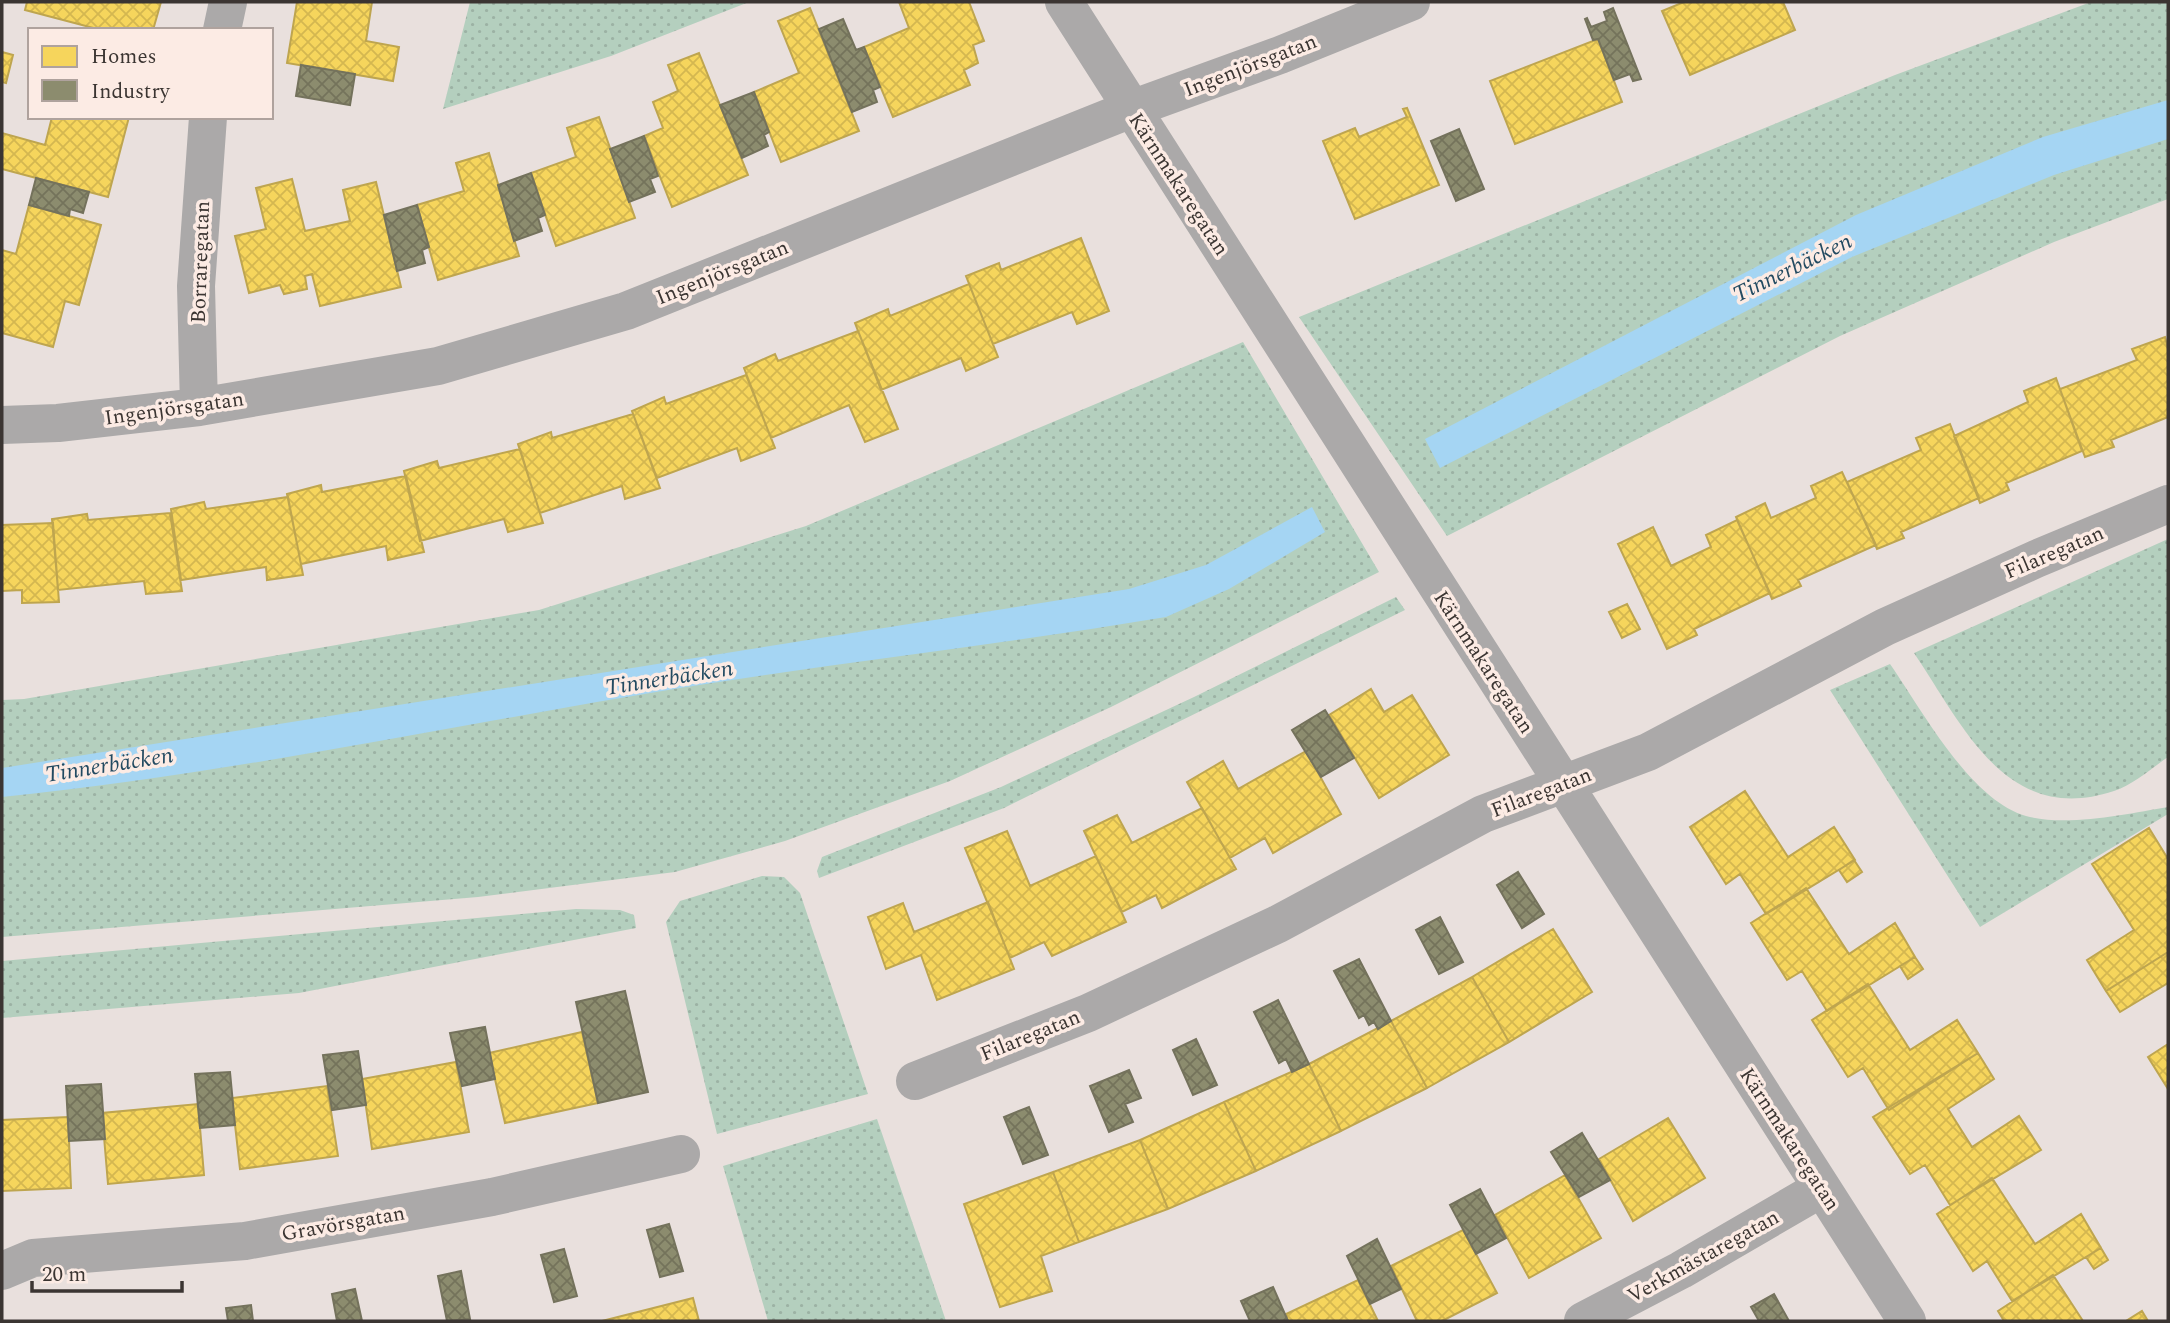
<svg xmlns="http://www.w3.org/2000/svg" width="2170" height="1323" viewBox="0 0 2170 1323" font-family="Spectral,serif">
  <defs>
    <pattern id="green-dots" width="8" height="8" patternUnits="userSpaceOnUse" patternTransform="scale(1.75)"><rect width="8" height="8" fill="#b4cfbe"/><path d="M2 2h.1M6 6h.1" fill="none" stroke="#9cb2a4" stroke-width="1.8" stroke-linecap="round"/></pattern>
    <pattern id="homes-cross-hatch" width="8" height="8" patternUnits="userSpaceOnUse" patternTransform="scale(1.75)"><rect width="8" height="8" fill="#f6d55c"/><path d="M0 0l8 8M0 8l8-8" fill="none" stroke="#d4b750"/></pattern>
    <pattern id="industry-cross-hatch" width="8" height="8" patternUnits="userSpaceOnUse" patternTransform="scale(1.75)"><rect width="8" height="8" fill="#8c8c6e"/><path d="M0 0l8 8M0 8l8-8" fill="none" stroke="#74735b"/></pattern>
  </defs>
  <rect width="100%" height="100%" fill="#e9e0dd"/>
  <path fill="url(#green-dots)" d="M 470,2 L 749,2 L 611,56 L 443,109 Z
    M 2091,2 L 2168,2 L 2168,199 L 2054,242 L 1840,336 L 1447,536 L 1299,317 L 1895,75 Z
    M 1243,342 L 1379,572 L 1111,707 L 950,781 L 785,841 L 675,872 L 478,897 L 2,937 L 2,700 L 24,699 L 539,610 L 806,526 Z
    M 2168,539 L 2168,757 C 2152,768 2133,785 2114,791 C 2006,827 1963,725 1914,653 Z
    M 1396,597 L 1405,610 L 1004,808 L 819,878 L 817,871 L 822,857 L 1001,787 L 1194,697 Z
    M 1890,664 C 1922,710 1970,800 2026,816 C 2067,827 2127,814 2168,807 L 2168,814 L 1980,927 L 1830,690 Z
    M 762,876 L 784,877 L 800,893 L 868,1094 L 717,1134 L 666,922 L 680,901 Z
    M 576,909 L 620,910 L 634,915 L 636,928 L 299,993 L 2,1018 L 2,961 Z
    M 877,1119 L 946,1321 L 768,1321 L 723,1166 Z"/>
  <path fill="#a5d5f3" d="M 2168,100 L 2168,139 L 2054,175 L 1852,257 L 1440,468 L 1425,439 L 1856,215 L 2043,137 Z
    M 1312,507 L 1325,532 L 1229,589 L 1166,617 C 1005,644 842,662 680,688 C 454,725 230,774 2,797 L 2,768 L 1129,589 L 1206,565 Z"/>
  <path fill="url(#homes-cross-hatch)" stroke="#bea54f" stroke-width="2" d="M 27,2 L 161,2 L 153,30 L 101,30 L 25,10 Z
    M 297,2 L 372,2 L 366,41 L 399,47 L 393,81 L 287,63 Z
    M 899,2 L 969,2 L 984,41 L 973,45 L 978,63 L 964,70 L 970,85 L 893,117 L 864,47 L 909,28 Z
    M 1684,2 L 1783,2 L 1795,30 L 1690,75 L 1662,11 Z
    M 810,8 L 859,131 L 781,162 L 754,92 L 799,73 L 778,21 Z
    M 1598,39 L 1622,102 L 1515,144 L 1490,81 Z
    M 2,52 L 13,55 L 6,83 L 2,82 Z
    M 699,53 L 748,175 L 672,207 L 644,136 L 663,128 L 653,102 L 678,91 L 668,65 Z
    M 1407,108 L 1439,185 L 1355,219 L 1323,141 L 1355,128 L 1359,137 L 1407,117 L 1403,109 Z
    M 52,117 L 129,117 L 108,197 L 2,169 L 2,133 L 45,145 Z
    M 599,117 L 635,218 L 556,246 L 531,173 L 576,157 L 567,128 Z
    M 489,153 L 519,256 L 438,280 L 417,205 L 464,191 L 456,163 Z
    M 292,179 L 305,231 L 350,221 L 343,190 L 376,182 L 401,287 L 320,306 L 312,274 L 305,276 L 307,289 L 284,294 L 280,285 L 249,293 L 235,236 L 266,229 L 256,188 Z
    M 29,205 L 101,225 L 79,305 L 65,301 L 53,347 L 2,333 L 2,250 L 16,254 Z
    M 1081,238 L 1109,311 L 1077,324 L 1072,312 L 993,344 L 966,276 L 999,263 L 1001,270 Z
    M 969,284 L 998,357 L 966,371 L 961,358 L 881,390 L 855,323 L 888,309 L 890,316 Z
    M 858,331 L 898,429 L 865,442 L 849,405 L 771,438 L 744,368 L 775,354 L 778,361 Z
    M 2165,337 L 2168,349 L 2168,417 L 2111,440 L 2114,447 L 2085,457 L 2060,389 L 2137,360 L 2132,349 Z
    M 746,375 L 775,448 L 741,461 L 737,448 L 657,478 L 632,411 L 664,397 L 666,404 Z
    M 2056,378 L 2082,451 L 2006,483 L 2009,490 L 1980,503 L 1954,436 L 2028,402 L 2024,391 Z
    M 633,414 L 660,488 L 625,499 L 622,486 L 540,513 L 518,444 L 551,432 L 552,438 Z
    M 1950,424 L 1979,498 L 1901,532 L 1904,538 L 1877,549 L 1847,482 L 1921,450 L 1916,438 Z
    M 520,449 L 543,523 L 508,532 L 504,519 L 420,541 L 404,471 L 437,461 L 439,468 Z
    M 1842,472 L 1876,545 L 1798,580 L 1801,586 L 1772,599 L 1736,517 L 1765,503 L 1771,518 L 1816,498 L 1811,486 Z
    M 406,476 L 424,552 L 388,560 L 386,546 L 301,564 L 287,494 L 321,485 L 322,492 Z
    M 288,497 L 303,575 L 267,580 L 266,567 L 181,580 L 171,509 L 204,502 L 206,509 Z
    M 170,513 L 182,591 L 146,594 L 144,581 L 58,590 L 52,519 L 87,514 L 88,520 Z
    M 1737,520 L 1770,593 L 1694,629 L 1697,635 L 1667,649 L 1618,544 L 1653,527 L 1671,566 L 1711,547 L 1706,535 Z
    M 53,523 L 59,602 L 22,603 L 22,590 L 2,591 L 2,525 Z
    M 1627,604 L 1640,629 L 1622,638 L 1609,612 Z
    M 1371,689 L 1384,712 L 1412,695 L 1449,755 L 1379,798 L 1329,715 Z
    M 1306,751 L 1341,814 L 1273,853 L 1265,838 L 1230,858 L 1187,782 L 1223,761 L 1238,789 Z
    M 1745,791 L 1788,857 L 1834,827 L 1855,860 L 1766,914 L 1740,874 L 1726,884 L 1690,827 Z
    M 1202,808 L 1236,869 L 1162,908 L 1156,895 L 1122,912 L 1084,831 L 1117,815 L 1132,843 Z
    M 2149,828 L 2168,859 L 2168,952 L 2106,991 L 2087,960 L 2134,930 L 2092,864 Z
    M 1007,831 L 1030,886 L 1096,856 L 1126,922 L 1052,956 L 1044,942 L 1010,958 L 965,848 Z
    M 1854,860 L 1862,872 L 1847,882 L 1839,870 Z
    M 1806,888 L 1849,954 L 1895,923 L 1915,957 L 1827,1011 L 1802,971 L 1787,980 L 1751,923 Z
    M 988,902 L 1014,969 L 937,1000 L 921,955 L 886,969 L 868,917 L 903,903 L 914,932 Z
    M 1553,929 L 1592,992 L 1509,1042 L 1472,977 Z
    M 2168,952 L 2168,983 L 2120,1012 L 2106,991 Z
    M 1915,957 L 1923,969 L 1908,979 L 1900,966 Z
    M 1472,977 L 1509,1042 L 1427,1088 L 1391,1021 Z
    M 1868,984 L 1910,1050 L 1957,1020 L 1978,1053 L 1889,1110 L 1863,1068 L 1848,1077 L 1812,1020 Z
    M 1391,1021 L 1427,1088 L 1341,1131 L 1309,1064 Z
    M 582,1032 L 598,1103 L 505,1123 L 489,1053 Z
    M 2168,1044 L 2168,1089 L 2148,1057 Z
    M 1978,1053 L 1994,1079 L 1948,1109 L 1972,1147 L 2019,1116 L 2041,1150 L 1950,1205 L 1925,1165 L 1910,1174 L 1873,1117 Z
    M 456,1062 L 469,1132 L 372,1149 L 362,1079 Z
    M 1309,1064 L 1341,1131 L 1256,1171 L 1224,1102 Z
    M 327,1086 L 338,1156 L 240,1169 L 232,1098 Z
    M 1224,1102 L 1256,1171 L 1168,1209 L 1140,1140 Z
    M 198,1104 L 204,1175 L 108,1184 L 102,1113 Z
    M 68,1117 L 71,1188 L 2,1191 L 2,1120 Z
    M 1668,1118 L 1705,1178 L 1633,1221 L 1599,1159 Z
    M 1140,1140 L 1168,1209 L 1079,1242 L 1053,1172 Z
    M 1053,1172 L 1079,1242 L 1041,1256 L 1052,1291 L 1000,1307 L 964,1204 Z
    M 1565,1175 L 1601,1238 L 1529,1278 L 1495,1215 Z
    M 1992,1178 L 2035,1244 L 2081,1214 L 2101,1248 L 2012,1301 L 1987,1261 L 1973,1271 L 1937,1214 Z
    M 1463,1230 L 1497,1293 L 1442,1321 L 1417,1321 L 1391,1266 Z
    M 2101,1248 L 2108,1260 L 2094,1269 L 2086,1257 Z
    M 2053,1275 L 2083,1321 L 2004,1321 L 1998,1311 Z
    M 1358,1280 L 1378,1321 L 1288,1321 L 1286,1314 Z
    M 693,1298 L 699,1321 L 602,1321 Z
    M 2142,1311 L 2148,1321 L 2126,1321 Z"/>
  <path fill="url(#industry-cross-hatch)" stroke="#74725c" stroke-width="2" d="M 1613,8 L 1641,79 L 1633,81 L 1630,74 L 1614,80 L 1598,39 L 1593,40 L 1585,19 L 1587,18 L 1591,27 L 1607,21 L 1604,12 Z
    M 843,19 L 856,50 L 864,47 L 880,87 L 873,90 L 877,102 L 852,112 L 819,29 Z
    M 301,65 L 355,74 L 350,105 L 296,96 Z
    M 754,92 L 769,132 L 764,135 L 768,146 L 742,158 L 720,105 Z
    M 1459,129 L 1484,189 L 1456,201 L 1431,141 Z
    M 644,136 L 658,176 L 650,179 L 655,192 L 629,202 L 610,149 Z
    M 531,173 L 545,215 L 538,218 L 542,231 L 514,241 L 498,185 Z
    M 36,178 L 89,192 L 83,213 L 70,209 L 69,216 L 29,205 Z
    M 417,205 L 429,247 L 422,250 L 425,263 L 397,271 L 384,215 Z
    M 1325,710 L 1354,758 L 1321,777 L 1292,730 Z
    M 1518,872 L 1544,914 L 1522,928 L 1497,885 Z
    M 1440,917 L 1463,962 L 1439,974 L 1416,930 Z
    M 1359,959 L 1391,1021 L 1378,1029 L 1374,1022 L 1369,1025 L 1364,1015 L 1359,1018 L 1334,971 Z
    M 625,991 L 648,1092 L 598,1103 L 576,1002 Z
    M 1278,1000 L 1309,1064 L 1292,1072 L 1286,1059 L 1279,1063 L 1254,1012 Z
    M 485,1027 L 495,1079 L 462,1086 L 450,1033 Z
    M 1196,1039 L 1217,1085 L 1193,1095 L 1173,1050 Z
    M 358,1051 L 366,1105 L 332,1110 L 323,1055 Z
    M 1129,1070 L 1141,1098 L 1125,1104 L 1133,1122 L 1109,1132 L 1090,1086 Z
    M 230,1072 L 235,1125 L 200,1128 L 195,1074 Z
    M 101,1084 L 105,1139 L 69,1141 L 66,1086 Z
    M 1029,1107 L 1048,1155 L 1023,1164 L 1004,1117 Z
    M 1582,1133 L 1610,1180 L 1579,1197 L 1551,1152 Z
    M 1480,1189 L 1506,1238 L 1476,1254 L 1450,1205 Z
    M 669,1224 L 683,1271 L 660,1277 L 647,1230 Z
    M 1377,1239 L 1401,1289 L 1370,1304 L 1347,1256 Z
    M 564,1249 L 577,1296 L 554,1302 L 541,1255 Z
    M 461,1271 L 470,1319 L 447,1321 L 438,1276 Z
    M 1273,1287 L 1288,1321 L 1250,1321 L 1241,1301 Z
    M 355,1289 L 362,1321 L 337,1321 L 332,1294 Z
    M 1774,1294 L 1789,1321 L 1759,1321 L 1751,1307 Z
    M 251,1305 L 253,1321 L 228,1321 L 226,1308 Z"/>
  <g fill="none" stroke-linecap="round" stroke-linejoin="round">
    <path stroke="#aba9a9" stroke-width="38" d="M 1064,2 L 1907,1321
      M 222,30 L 228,2
      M 199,407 L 196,286 L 208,117
      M 2,425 L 58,423 L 199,407 L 438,366 L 626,311 L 1131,109 L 1280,55 L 1411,2
      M 915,1081 L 1088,1013 L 1278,924 L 1483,814 L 1648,752 L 1885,627 L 2036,559 L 2168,504
      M 2,1271 L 33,1258 L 245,1241 L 492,1197 L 681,1154
      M 1583,1321 L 1681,1270 L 1822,1188"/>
  </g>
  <g text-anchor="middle" stroke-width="7" stroke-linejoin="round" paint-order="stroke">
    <g font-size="21" fill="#3b3532" stroke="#fcebe4">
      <text transform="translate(1250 65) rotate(-21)" y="7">Ingenjörsgatan</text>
      <text transform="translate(1179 184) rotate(57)" y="7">Kärnmakaregatan</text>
      <text transform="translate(200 262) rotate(-88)" y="7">Borraregatan</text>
      <text transform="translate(722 272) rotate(-22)" y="7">Ingenjörsgatan</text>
      <text transform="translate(174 408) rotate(-8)" y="7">Ingenjörsgatan</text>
      <text transform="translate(2054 552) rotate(-23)" y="7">Filaregatan</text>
      <text transform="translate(1484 662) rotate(57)" y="7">Kärnmakaregatan</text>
      <text transform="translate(1541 792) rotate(-21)" y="7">Filaregatan</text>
      <text transform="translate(1030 1035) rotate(-22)" y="7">Filaregatan</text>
      <text transform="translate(1790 1139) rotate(57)" y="7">Kärnmakaregatan</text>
      <text transform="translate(343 1223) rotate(-10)" y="7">Gravörsgatan</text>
      <text transform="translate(1703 1256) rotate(-29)" y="7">Verkmästaregatan</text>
    </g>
    <g font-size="23" font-style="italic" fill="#224a61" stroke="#fcebe4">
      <text transform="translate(1792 267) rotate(-26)" y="8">Tinnerbäcken</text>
      <text transform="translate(669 677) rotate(-9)" y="8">Tinnerbäcken</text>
      <text transform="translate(109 764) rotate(-9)" y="8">Tinnerbäcken</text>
    </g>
  </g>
  <rect width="2170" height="1323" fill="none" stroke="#3b3532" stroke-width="7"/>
  <rect x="28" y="28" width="245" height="91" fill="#fcebe4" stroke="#afa29d" stroke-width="2"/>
  <rect x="42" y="46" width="35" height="21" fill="#f6d55c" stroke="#afa29d" stroke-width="2"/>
  <text x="91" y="63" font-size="21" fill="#3b3532">Homes</text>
  <rect x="42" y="80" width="35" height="21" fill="#8c8c6e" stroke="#afa29d" stroke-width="2"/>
  <text x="91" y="98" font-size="21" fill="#3b3532">Industry</text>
  <path d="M32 1281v10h150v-10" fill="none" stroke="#3b3532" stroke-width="3.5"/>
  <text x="42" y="1281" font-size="21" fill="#3b3532" stroke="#fcebe4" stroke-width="5" paint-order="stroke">20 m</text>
</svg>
